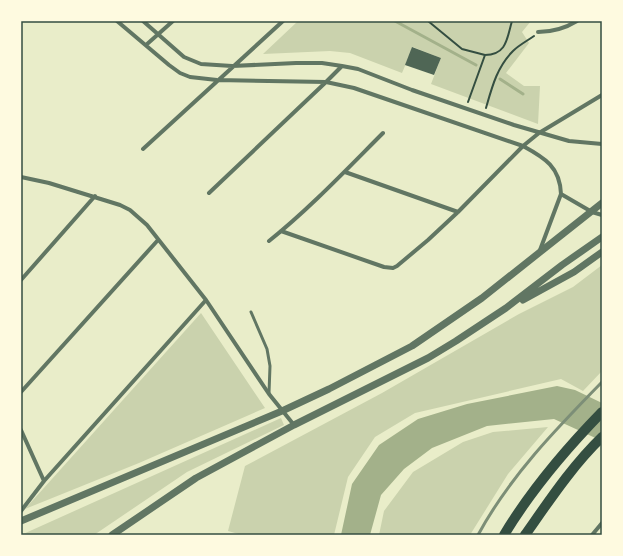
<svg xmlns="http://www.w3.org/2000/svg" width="623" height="556" viewBox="0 0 623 556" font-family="'Source Serif 4',serif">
  <rect width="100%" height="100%" fill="#e9edc9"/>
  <path fill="#cad2ad" d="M 298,21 L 531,21 L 522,32 L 529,43 L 506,73 L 524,86 L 540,86 L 538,124 L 431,84 L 441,58 L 413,47 L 402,73 L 350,53 L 330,51 L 263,54 Z
    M 602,265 L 602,371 L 583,391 L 561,379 L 415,413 L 375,437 L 348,477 L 334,535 L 242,535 L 228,531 L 245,466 L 382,393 L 519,314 L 573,287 Z
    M 201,313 L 265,408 L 139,463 L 25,509 Z
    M 281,418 L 284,425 L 187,472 L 94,535 L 21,535 Z
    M 548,427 L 508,474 L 470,535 L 379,535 L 384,511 L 413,472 L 463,442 L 493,432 Z"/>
  <path fill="#a3b18a" d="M 557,386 L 575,390 L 602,403 L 602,441 L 554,419 L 487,426 L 432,448 L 404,469 L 381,495 L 370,535 L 341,535 L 352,484 L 379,445 L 418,419 L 467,404 Z"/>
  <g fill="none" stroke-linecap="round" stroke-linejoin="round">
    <path stroke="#a3b18a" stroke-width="3" d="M 395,21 L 476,65
      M 500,79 L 523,94"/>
  </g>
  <path fill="#4f6655" d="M 412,47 L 441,58 L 434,75 L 405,65 Z"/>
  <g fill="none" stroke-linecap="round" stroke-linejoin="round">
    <path stroke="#344e41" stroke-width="2" d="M 428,21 L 462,49 L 485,55
      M 468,102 L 485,55 C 507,55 507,38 512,21
      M 486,108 C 492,87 497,67 513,51 C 519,45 527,41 534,36"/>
    <path stroke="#617663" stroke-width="3" d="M 251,312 L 267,349 L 270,366 L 269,393"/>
    <path stroke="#617663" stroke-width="4" d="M 117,21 L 169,65 L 180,73 L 190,77 L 217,80 L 326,82 L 354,88 L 523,146 C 545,158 560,167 561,194 L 540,250
      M 143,21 L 184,57 L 201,64 L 232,66 L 296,63 L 322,63 L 342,66 L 358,69 L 412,90 L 514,125 L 569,141 L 602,144
      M 538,32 C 553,32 564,29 577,21
      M 146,45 L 173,21
      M 143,149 L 283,21
      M 345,172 L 458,212
      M 21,177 L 49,183 L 120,205 L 130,210 L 147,225 L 206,300 L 269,394 L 294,425
      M 209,193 L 326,82 L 342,66
      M 561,194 L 592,212 L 602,215
      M 281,231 L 384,267 L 393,268 L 397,266 L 428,240 L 458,212 L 523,146 L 539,133 L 602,95
      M 269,241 C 309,209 346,170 383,133
      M 21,280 L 95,196
      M 21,392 L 158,240
      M 21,430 L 44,481
      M 21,511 L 44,481 L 206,300
      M 592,535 L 602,523"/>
    <path stroke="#617663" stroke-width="7" d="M 523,300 L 574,272 L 602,252
      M 21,521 L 282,411 L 329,389 L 412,346 L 482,298 L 602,203
      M 112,535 L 196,478 L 294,425 L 428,358 L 456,341 L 506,308 L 562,265 L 602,237"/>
    <path stroke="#344e41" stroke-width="10" d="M 504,535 C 531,490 565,450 602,412
      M 525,535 C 549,501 572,466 602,437"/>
    <path stroke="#7c8e77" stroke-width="3" d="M 478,535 C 510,476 556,429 602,382"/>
  </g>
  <rect width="623" height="556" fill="none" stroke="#fefae0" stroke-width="44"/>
  <rect x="22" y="22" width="579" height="512" fill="none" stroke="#344e41" stroke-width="1.5"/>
</svg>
